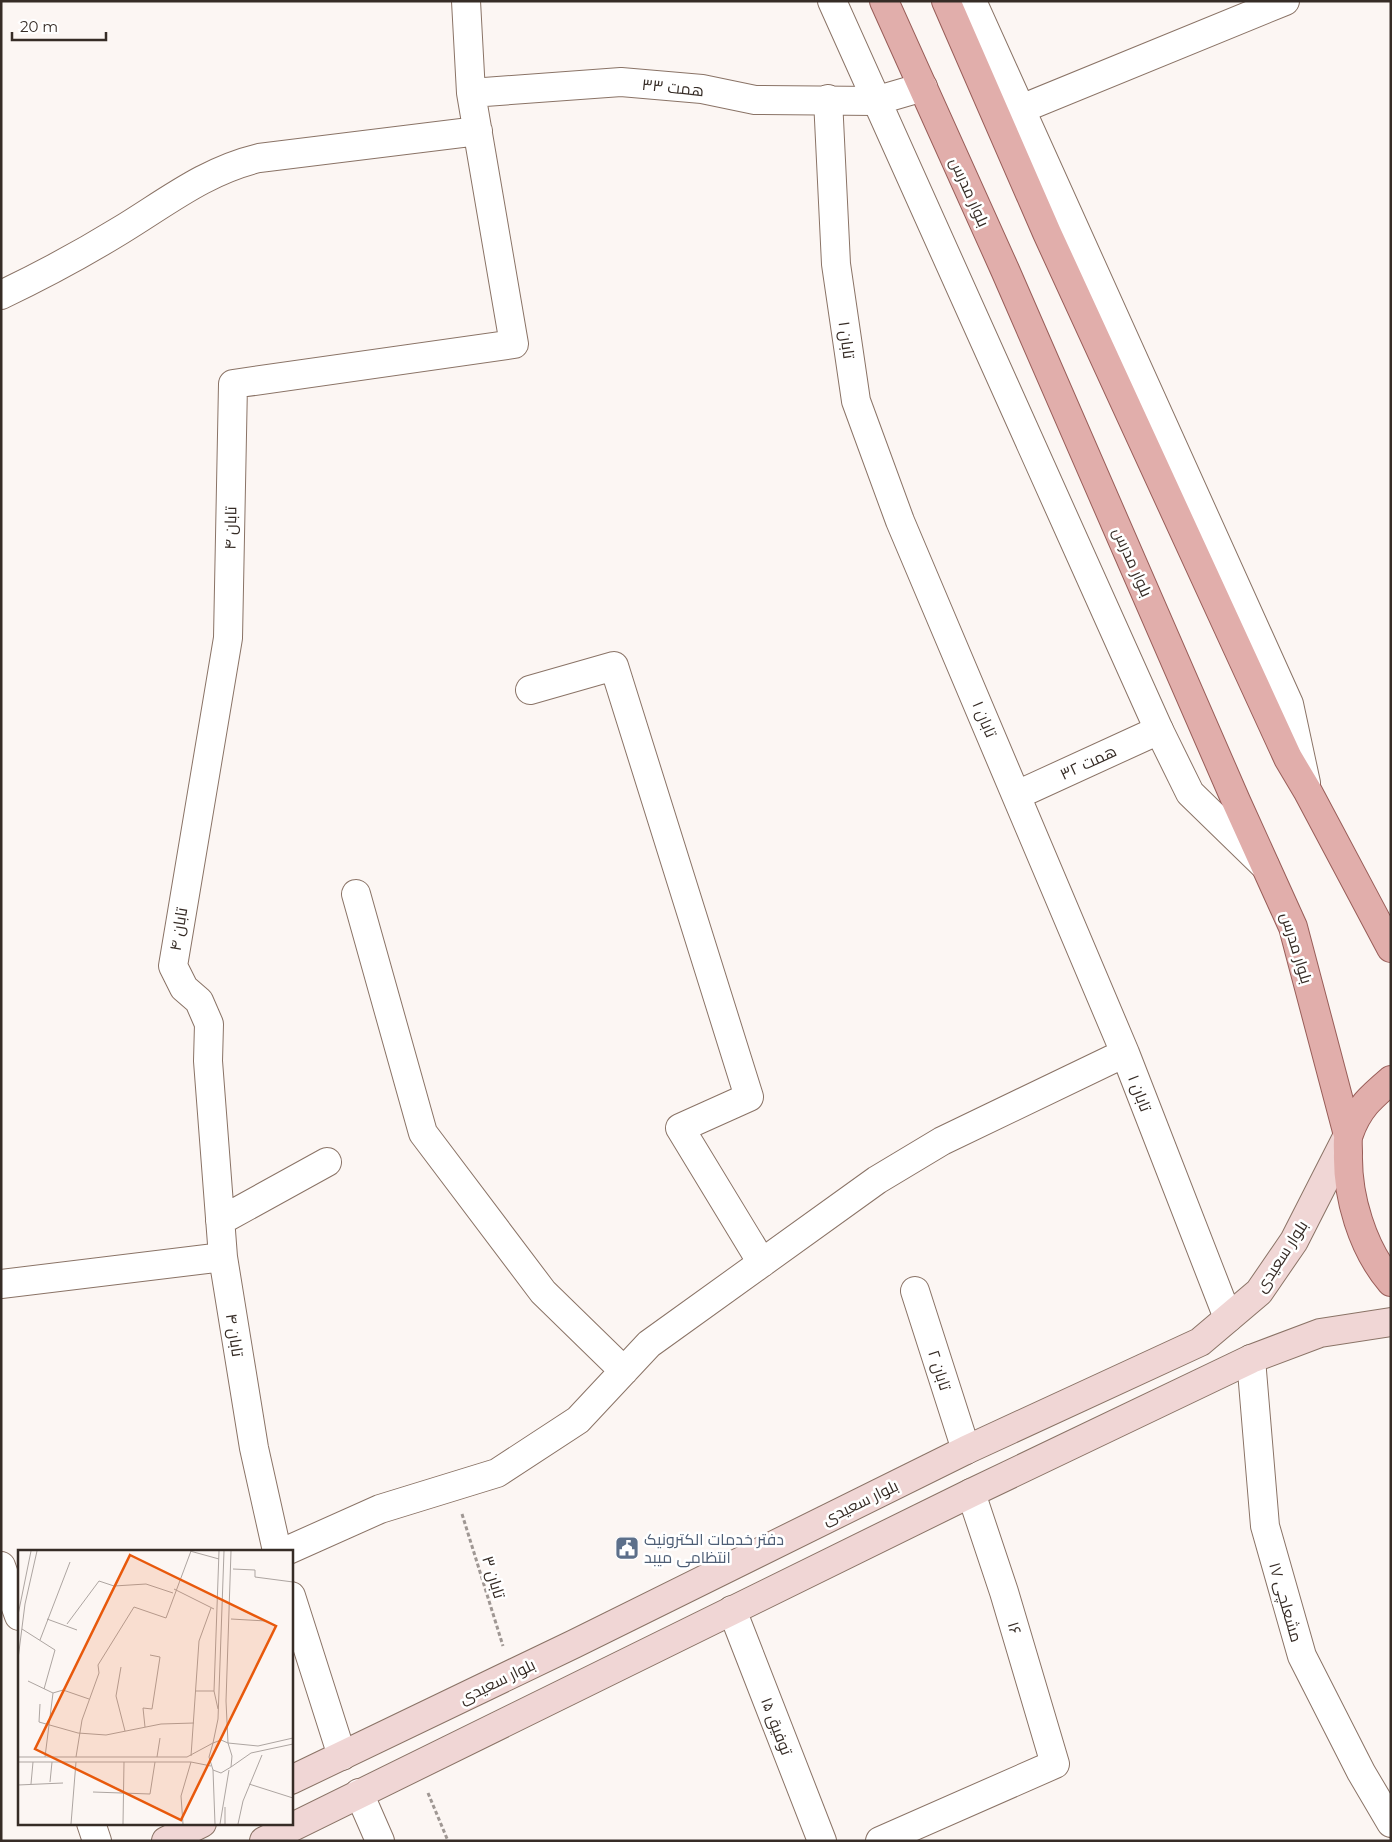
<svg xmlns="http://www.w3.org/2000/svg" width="1392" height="1842" viewBox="0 0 1392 1842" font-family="Montserrat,Cairo,sans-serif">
  <rect width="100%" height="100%" fill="#fcf6f3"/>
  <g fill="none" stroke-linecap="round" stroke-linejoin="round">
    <g stroke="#8a7366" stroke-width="30">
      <path id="minor" d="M 471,93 L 621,82 L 702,89 L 755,100 L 875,101
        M 828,99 L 836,264 L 856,401 L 900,521 L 1125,1053 L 1228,1318
        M 1021,109 L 1285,1
        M 1,295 C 43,275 82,254 121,230 C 167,202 205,171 259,158 L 478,131
        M 530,690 L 614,666 L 749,1097 L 680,1128 L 762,1263
        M 1017,795 L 1159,730
        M 356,894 L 423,1133 L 543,1292 L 624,1371
        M 220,1221 L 327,1162
        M 1,1284 L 223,1257
        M 915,1291 L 966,1450
        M 1251,1359 L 1265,1526 L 1302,1656 L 1361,1772 L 1391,1823
        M 277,1551 L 254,1448 L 223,1257 L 208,1061 L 209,1024 L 199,1001 L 184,988 L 173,966 L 228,638 L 233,384 L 514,344 L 471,93 L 466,1
        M 286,1551 L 380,1509 L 497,1473 L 578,1420 L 649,1344 L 877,1180 L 942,1141 L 1125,1053
        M 1,1566 L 19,1616
        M 291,1596 L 342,1756
        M 732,1610 L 822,1841
        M 359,1793 L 380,1841
        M 91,1823 L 97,1841
        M 880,1841 L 1055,1764 L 1004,1592 L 971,1493"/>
    </g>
    <g stroke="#8a7366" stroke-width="30">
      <path id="tertiary" d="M 832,1 L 1159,730 L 1190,793 L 1265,866
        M 972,1 L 1289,704 L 1306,783
        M 875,101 L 923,87"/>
    </g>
    <g stroke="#8a7366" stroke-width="30">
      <path id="secondary" d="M 291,1780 L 574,1644 L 966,1450 L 1200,1342 L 1259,1292 L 1294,1241 L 1348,1135
        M 166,1841 L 202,1823
        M 264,1841 L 971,1493 L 1251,1359 L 1320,1333 L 1391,1322"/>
    </g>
    <g stroke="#985d58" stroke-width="30">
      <path id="primary" d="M 884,1 L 1005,270 L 1236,801 L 1293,927 L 1348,1135
        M 946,1 L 1047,233 L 1288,758 L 1307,790 L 1391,948
        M 1391,1080 C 1371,1097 1358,1108 1349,1134 C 1347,1139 1348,1147 1348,1153 C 1347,1196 1362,1248 1391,1282"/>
    </g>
    <path stroke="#9f9793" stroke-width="3" stroke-dasharray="4 2.5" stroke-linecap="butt" d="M 462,1514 L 503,1646
      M 428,1793 L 448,1841"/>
    <use href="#minor" stroke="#fff" stroke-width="28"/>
    <use href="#tertiary" stroke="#fff" stroke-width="28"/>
    <use href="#secondary" stroke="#f0d6d5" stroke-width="28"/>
    <use href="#primary" stroke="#e1aeab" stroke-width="28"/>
  </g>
  <defs>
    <g id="civic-square" transform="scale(1.25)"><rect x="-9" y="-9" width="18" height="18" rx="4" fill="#5c6f8a" stroke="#fff"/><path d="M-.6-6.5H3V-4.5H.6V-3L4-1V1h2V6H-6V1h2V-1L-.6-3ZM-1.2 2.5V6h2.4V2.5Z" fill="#fff"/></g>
  </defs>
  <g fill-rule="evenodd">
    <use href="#civic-square" x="627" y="1548"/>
  </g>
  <g text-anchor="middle" stroke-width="5" stroke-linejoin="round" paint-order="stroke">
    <g font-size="16" fill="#362c26" stroke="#fff">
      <text transform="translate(673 87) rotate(6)" y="6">همت ۳۳</text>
      <text transform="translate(970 192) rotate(66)" y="6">بلوار مدرس</text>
      <text transform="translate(847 340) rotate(82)" y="6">تابان ۱</text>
      <text transform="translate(230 528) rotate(-89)" y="6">تابان ۴</text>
      <text transform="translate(1133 562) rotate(66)" y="6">بلوار مدرس</text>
      <text transform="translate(985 719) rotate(67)" y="6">تابان ۱</text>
      <text transform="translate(1088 762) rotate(-25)" y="6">همت ۳۲</text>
      <text transform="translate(178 929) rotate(-81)" y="6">تابان ۴</text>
      <text transform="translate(1297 948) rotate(73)" y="6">بلوار مدرس</text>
      <text transform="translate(1140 1093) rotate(69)" y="6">تابان ۱</text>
      <text transform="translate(1281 1256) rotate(-57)" y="6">بلوار سعیدی</text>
      <text transform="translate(235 1335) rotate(81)" y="6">تابان ۴</text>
      <text transform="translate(940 1370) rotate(72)" y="6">تابان ۲</text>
      <text transform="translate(860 1502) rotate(-26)" y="6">بلوار سعیدی</text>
      <text transform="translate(494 1577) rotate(73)" y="6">تابان ۳</text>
      <text transform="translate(1286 1602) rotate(74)" y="6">مشعلچی ۱۷</text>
      <text transform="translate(1015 1628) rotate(73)" y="6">۱۶</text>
      <text transform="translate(497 1681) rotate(-26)" y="6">بلوار سعیدی</text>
      <text transform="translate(777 1726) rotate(69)" y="6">توفیق ۱۵</text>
    </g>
    <g font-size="16" fill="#4e5e75" stroke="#fff" text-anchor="start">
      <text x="644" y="1545">دفتر خدمات الکترونیک<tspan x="644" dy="18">انتظامی میبد</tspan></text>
    </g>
  </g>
  <g transform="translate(18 1550)">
    <rect width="275" height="275" fill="#fcf6f3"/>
    <path fill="none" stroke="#ada5a1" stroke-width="1" d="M 172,1 L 201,9M 213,1 L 208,151 L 210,193 L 240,196 L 275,188M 215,19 L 237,20 L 237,27 L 275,32M 156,39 L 196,59M 0,65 L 13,1M 29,69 L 59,80M 213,69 L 248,71M 49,74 L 81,31 L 96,36 L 128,34 L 155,43M 4,79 L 37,100 L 26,139M 22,90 L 52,12M 0,109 L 7,54 L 19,1M 103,117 L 98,146 L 107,181M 10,131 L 35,143M 178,141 L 196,141M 35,143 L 45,140 L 71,149M 22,154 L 21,172 L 60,183 L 88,185 L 143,174 L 176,173M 200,159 L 196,141 L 201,1M 127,177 L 125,158 L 134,159 L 142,107 L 132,105M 203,190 L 210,193 L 214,206 L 213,217 L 203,223 L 195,220 L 191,207 L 195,193 ZM 173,206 L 181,91 L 193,58M 0,207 L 169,207 L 195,193 L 200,169 L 206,1M 27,207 L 35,143M 58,207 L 64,170 L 81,123 L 80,115 L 116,57 L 148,68 L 173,1M 139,207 L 142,188M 0,212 L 173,212 L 193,216M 213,217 L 233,203 L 275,194M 195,220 L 197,274M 32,232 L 34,212M 13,234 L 15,212M 231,234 L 275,248M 0,235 L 45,233M 75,242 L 132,244 L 137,212M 53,274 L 58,212M 105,274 L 106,212M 165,274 L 163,246 L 173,212M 202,274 L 211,220M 207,274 L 207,257M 220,274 L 225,251 L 244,205"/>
    <path fill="#e8590c" fill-opacity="0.15" stroke="#e8590c" stroke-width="2.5" d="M 112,5 L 258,76 L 163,270 L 17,199 Z"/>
    <rect width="275" height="275" fill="none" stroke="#362c26" stroke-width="2.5"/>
  </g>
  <rect width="1392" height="1842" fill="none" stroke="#362c26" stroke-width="5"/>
  <path d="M12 32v8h94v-8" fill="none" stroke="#362c26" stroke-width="2.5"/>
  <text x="20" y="32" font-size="15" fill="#362c26" stroke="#ffffff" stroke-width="4" paint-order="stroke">20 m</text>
</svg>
